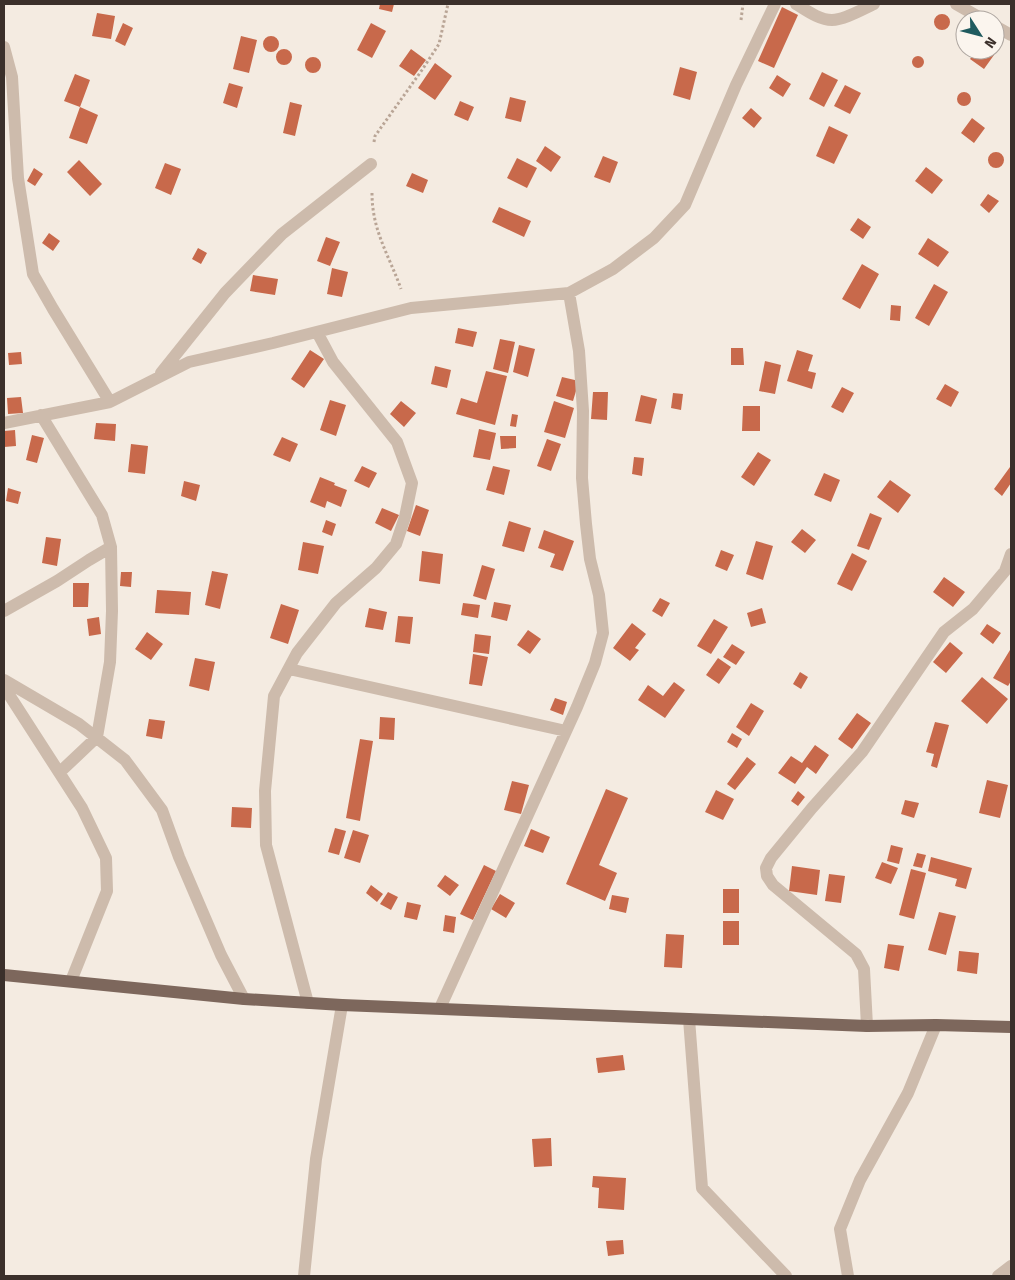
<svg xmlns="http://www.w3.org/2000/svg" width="1015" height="1280" viewBox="0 0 1015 1280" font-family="'Fira Sans',sans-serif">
  <rect width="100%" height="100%" fill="#f4ebe1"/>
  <path fill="#c8694b" d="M 380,4 L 394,4 L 392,12 L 379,9 Z
    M 782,7 L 798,15 L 774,68 L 758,61 Z
    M 97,13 L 115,16 L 111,39 L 92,36 Z
    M934 22a8 8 0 1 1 16 0a8 8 0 1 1-16 0Z
    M 123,23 L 133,28 L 125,46 L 115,41 Z
    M 371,23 L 386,31 L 372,58 L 357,50 Z
    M 241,36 L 257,40 L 249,73 L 233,69 Z
    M263 44a8 8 0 1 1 16 0a8 8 0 1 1-16 0Z
    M 411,49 L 426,60 L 414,76 L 399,66 Z
    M276 57a8 8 0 1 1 16 0a8 8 0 1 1-16 0Z
    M 977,50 L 987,50 L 994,55 L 984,69 L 970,59 Z
    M912 62a6 6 0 1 1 12 0a6 6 0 1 1-12 0Z
    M305 65a8 8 0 1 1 16 0a8 8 0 1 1-16 0Z
    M 435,63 L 452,76 L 435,100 L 418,88 Z
    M 680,67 L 697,72 L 690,100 L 673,95 Z
    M 822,72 L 838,80 L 824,107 L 809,99 Z
    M 75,74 L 90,80 L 80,107 L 64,101 Z
    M 777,75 L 791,84 L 783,97 L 769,88 Z
    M 229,83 L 243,87 L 237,108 L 223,103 Z
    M 845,85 L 861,93 L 850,114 L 834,106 Z
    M957 99a7 7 0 1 1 14 0a7 7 0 1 1-14 0Z
    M 510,97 L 526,101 L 521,122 L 505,118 Z
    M 460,101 L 474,107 L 468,121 L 454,115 Z
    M 290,102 L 302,105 L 295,136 L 283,133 Z
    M 80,107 L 98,115 L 87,144 L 69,138 Z
    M 751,108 L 762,118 L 754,128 L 742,118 Z
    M 972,118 L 985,128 L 974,143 L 961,133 Z
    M 829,126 L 848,135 L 834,164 L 816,156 Z
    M 545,146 L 561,157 L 551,172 L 536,161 Z
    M988 160a8 8 0 1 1 16 0a8 8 0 1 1-16 0Z
    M 603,156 L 618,162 L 610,183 L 594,177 Z
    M 517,158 L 537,168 L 527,188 L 507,178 Z
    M 79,160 L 102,184 L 90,196 L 67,172 Z
    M 165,163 L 181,169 L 171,195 L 155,188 Z
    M 926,167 L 943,180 L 932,194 L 915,181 Z
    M 34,168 L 43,174 L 35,186 L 27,181 Z
    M 412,173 L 428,180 L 423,193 L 406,186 Z
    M 988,194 L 999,201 L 989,213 L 980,205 Z
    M 499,207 L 531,221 L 524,237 L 492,222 Z
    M 858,218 L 871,227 L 863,239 L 850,230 Z
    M 49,233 L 60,241 L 53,251 L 42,243 Z
    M 326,237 L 340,242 L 330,266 L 317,261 Z
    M 928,238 L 949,252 L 938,267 L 918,254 Z
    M 198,248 L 207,253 L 201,264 L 192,259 Z
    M 862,264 L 879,274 L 860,309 L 842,299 Z
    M 332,268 L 348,272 L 342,297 L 327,294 Z
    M 253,275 L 278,279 L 275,295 L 250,291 Z
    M 934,284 L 948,292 L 929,326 L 915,318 Z
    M 891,305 L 901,306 L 900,321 L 890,320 Z
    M 458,328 L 477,332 L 473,347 L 455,343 Z
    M 500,339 L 515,342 L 508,373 L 493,369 Z
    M 519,345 L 535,349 L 528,377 L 513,372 Z
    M 731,348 L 743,348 L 744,365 L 731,365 Z
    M 310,350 L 324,359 L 304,388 L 291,379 Z
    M 797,350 L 813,355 L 808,371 L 816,373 L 812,389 L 787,381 Z
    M 21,352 L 22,364 L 9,365 L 8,353 Z
    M 765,361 L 781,365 L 775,394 L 759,391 Z
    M 435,366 L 451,370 L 447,388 L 431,384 Z
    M 486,371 L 507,376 L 495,425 L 456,414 L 461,398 L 477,403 Z
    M 562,377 L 579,381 L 573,401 L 556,396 Z
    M 945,384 L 959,392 L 951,407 L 936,399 Z
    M 842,387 L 854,393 L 843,413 L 831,407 Z
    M 593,392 L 608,392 L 607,420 L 591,419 Z
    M 673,393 L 683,394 L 681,410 L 671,408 Z
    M 641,395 L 657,399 L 651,424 L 635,421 Z
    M 21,397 L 23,413 L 8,414 L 7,398 Z
    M 330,400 L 346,405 L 336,436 L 320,430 Z
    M 401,401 L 416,413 L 404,427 L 390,414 Z
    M 554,401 L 574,408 L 565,438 L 544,432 Z
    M 743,406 L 760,406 L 760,431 L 742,431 Z
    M 512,414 L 518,415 L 516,427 L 510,426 Z
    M 96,423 L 116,424 L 115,441 L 94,439 Z
    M 479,429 L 496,433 L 490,460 L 473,457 Z
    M 15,430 L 16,446 L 4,447 L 4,431 Z
    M 32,435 L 44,438 L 37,463 L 26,460 Z
    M 500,436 L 516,436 L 516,448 L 501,449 Z
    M 282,437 L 298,444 L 290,462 L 273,455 Z
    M 547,439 L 561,444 L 551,471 L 537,466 Z
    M 131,444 L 148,446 L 145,474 L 128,472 Z
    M 758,452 L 771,460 L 754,486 L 741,477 Z
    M 634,457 L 644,458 L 642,476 L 632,474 Z
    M 362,466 L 377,473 L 369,488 L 354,481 Z
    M 493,466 L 510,470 L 504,495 L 486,490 Z
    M 1010,467 L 1011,468 L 1011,483 L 1002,496 L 994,489 Z
    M 824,473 L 840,480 L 831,502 L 814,495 Z
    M 320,477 L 335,483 L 334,485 L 347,490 L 341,507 L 327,501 L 325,508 L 310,502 Z
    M 890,480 L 911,495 L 898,513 L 877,497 Z
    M 184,481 L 200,485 L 196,501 L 181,496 Z
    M 8,488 L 21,492 L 18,504 L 6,501 Z
    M 416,505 L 429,510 L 420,536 L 407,531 Z
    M 382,508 L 399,515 L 391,531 L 375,523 Z
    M 870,513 L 882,518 L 869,550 L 857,546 Z
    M 326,520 L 336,524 L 332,536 L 322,532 Z
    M 509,521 L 531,528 L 524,552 L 502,546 Z
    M 802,529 L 816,540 L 805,553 L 791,542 Z
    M 544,530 L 574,541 L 563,571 L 550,567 L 555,554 L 538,548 Z
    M 46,537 L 61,539 L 57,566 L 42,563 Z
    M 756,541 L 773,546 L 763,580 L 746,574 Z
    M 303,542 L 324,546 L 318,574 L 298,570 Z
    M 721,550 L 734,555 L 727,571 L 715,566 Z
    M 422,551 L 443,554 L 440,584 L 419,581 Z
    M 852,553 L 867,561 L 852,591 L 837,584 Z
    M 482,565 L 495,569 L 486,600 L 473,596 Z
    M 212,571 L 228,574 L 220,609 L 205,605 Z
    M 121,572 L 132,572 L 131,587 L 120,586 Z
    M 944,577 L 965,592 L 953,607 L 933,592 Z
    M 73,583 L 89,583 L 88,607 L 73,607 Z
    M 157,590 L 191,592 L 189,615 L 155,613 Z
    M 660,598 L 670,603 L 662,617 L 652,611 Z
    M 494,602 L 511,605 L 507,621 L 491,617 Z
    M 463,603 L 480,605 L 478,618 L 461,615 Z
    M 281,604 L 299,610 L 288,644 L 270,638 Z
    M 369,608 L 387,612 L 383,630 L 365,627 Z
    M 762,608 L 766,623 L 751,627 L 747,613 Z
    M 398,616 L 413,617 L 410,644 L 395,642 Z
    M 99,617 L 101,634 L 89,636 L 87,619 Z
    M 714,619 L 728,627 L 711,654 L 697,646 Z
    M 632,623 L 646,634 L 635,648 L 639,650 L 630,661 L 613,648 Z
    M 987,624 L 1001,633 L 993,644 L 980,634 Z
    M 528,630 L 541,639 L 530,654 L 517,645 Z
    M 147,632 L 163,644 L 151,660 L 135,649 Z
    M 475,634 L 491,636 L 489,654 L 473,652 Z
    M 950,642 L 963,653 L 946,673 L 933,662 Z
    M 732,644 L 745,652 L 736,665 L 723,657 Z
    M 1010,650 L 1011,651 L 1011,681 L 1008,686 L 993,678 Z
    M 473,654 L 488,657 L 482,686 L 469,684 Z
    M 195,658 L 215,662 L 209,691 L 189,686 Z
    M 718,658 L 731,667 L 719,684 L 706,675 Z
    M 800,672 L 808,677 L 801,689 L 793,684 Z
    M 982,677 L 1008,699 L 987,724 L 961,701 Z
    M 674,682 L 685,690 L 665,718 L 638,700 L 648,685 L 663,696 Z
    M 555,698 L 567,702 L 563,715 L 550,710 Z
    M 751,703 L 764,711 L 749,736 L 736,727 Z
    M 857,713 L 871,723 L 852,749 L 838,739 Z
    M 380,717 L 395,718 L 394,740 L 379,739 Z
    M 149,719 L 165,721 L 162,739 L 146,736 Z
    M 935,722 L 949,725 L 937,768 L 931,766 L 934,754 L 926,752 Z
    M 732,733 L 742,739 L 737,748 L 727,742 Z
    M 360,739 L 373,741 L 360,821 L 346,818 Z
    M 815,745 L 829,755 L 816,774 L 807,767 L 795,784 L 778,773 L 791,756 L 802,763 Z
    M 747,757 L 756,764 L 735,790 L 727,784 Z
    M 987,780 L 1008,785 L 1000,818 L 979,813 Z
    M 512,781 L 529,785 L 521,814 L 504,810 Z
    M 606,789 L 628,798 L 599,865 L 617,873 L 605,901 L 566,884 Z
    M 716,790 L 734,799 L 723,820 L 705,812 Z
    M 798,791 L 805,797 L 798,806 L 791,801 Z
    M 905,800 L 919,803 L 914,818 L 901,814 Z
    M 232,807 L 252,808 L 251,828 L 231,827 Z
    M 335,828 L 346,831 L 339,855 L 328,852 Z
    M 531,829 L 550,837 L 543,853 L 524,846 Z
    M 353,830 L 369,835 L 360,863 L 344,858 Z
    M 891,845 L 903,848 L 899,864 L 887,861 Z
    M 917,853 L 926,855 L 922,868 L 913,866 Z
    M 931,857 L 972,868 L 966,889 L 955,886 L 957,879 L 928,871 Z
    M 882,862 L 898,868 L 891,884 L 875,878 Z
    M 484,865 L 496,871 L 473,920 L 460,914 Z
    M 792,866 L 820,870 L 817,895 L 789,891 Z
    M 911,869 L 926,873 L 914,919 L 899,915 Z
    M 829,874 L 845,876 L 841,903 L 825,901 Z
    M 445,875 L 459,885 L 450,896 L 437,886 Z
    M 371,885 L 383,894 L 377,902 L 366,893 Z
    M 723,889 L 739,889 L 739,913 L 723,913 Z
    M 388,892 L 398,897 L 391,910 L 380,904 Z
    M 500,894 L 515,903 L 506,918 L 491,909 Z
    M 612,895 L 629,898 L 626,913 L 609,909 Z
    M 407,902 L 421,905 L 417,920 L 404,917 Z
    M 939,912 L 956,916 L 946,955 L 928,950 Z
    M 445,915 L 456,917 L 454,933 L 443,931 Z
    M 723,921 L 739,921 L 739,945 L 723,945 Z
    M 666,934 L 684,935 L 682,968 L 664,967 Z
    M 888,944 L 904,946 L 899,971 L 884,968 Z
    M 959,951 L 979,953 L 977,974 L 957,971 Z
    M 623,1055 L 625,1070 L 598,1073 L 596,1058 Z
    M 551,1138 L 552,1166 L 534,1167 L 532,1139 Z
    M 593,1176 L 626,1178 L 624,1210 L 598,1208 L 599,1188 L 592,1187 Z
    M 623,1240 L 624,1254 L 608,1256 L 606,1241 Z"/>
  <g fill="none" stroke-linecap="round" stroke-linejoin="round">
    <path stroke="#b9a596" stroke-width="3" stroke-dasharray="2.5 2.5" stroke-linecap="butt" d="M 741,20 L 743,4
      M 374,142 L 375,136 L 422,70 L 439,44 L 448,4
      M 372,193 C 372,231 389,255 401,289"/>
    <path stroke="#cdbbac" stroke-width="12" d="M 796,4 C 806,10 819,20 832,20 C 844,20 863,9 874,4
      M 956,4 L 984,20
      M 995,26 L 1011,35
      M 4,47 L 12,77 L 18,178 L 33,274 L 53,309 L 110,402
      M 161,373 L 225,293 L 282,234 L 371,164
      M 4,423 L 110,402 L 189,362 L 273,343 L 411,308 L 569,293 L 613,269 L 654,238 L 685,205 L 736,85 L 775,4
      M 4,611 L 57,581 L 89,560 L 111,547 L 102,515 L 41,415
      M 289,669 L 566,731
      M 4,680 L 79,724 L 125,760 L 162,810 L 179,857 L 221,955 L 244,999
      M 4,687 L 82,808 L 106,858 L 107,891 L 71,981
      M 60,772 L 97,737 L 110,662 L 112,611 L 111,547
      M 308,1003 L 266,845 L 265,791 L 274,696 L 297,653 L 336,603 L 376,568 L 396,544 L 405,517 L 412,483 L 397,442 L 333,362 L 317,332
      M 440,1008 L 577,707 L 595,663 L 603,633 L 599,595 L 590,559 L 586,524 L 582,478 L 583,411 L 579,351 L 569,293
      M 689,1019 L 702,1188 L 786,1276
      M 867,1026 L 864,969 L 856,954 L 773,885 L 767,876 L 766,868 L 771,858 L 812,808 L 862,752 L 944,632 L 973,609 L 1005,571 L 1011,554
      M 304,1276 L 316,1159 L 342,1005
      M 848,1276 L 840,1229 L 860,1180 L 908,1093 L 936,1025
      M 998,1276 L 1011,1266"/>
    <path stroke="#7d675c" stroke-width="12" d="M 4,975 L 244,999 L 342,1005 L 867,1026 L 936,1025 L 1011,1027"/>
  </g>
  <rect width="1015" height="1280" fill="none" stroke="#3b302b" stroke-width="10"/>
  <g transform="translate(980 35) rotate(126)"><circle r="24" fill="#fbf5ee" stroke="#aea6a0"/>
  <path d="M0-4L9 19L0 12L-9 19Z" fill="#1f5a5e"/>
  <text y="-8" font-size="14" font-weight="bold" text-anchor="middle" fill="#3b302b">N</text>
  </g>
</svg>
